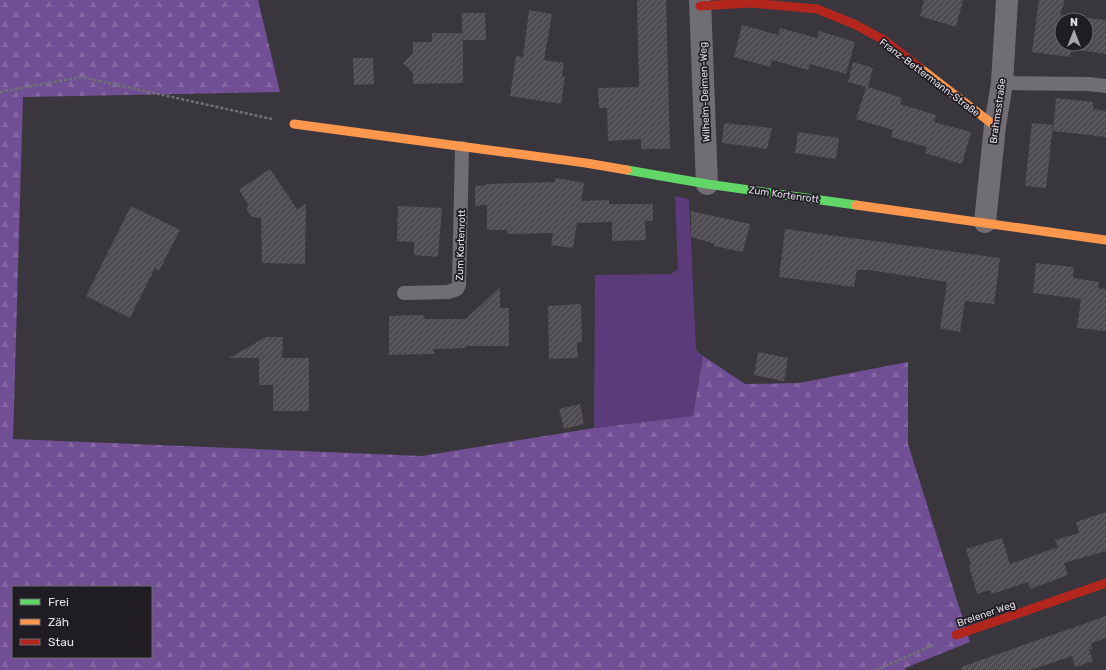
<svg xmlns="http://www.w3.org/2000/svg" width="1106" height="670" viewBox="0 0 1106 670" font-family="Rubik,sans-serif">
  <defs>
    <pattern id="forest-firs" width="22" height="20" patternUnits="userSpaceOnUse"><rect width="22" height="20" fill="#714f94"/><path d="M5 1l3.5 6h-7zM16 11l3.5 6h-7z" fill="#8568a3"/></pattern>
    <pattern id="building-hatch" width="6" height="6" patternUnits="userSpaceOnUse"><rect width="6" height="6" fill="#4f4c52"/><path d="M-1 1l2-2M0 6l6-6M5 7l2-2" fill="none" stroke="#68656b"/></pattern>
  </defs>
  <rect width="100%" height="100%" fill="#3a363e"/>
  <path fill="#5c3b7b" d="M 675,196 L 689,199 L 696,350 L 703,356 L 693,416 L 594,428 L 595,275 L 671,274 L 678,269 Z"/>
  <path fill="url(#forest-firs)" fill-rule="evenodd" d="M 0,0 L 258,0 L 280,92 L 23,97 L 13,439 L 422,456 L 594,428 L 693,416 L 703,356 L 745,384 L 799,383 L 908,362 L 908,444 L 970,642 L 905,668 L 905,670 L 0,670 ZM 13,587 L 151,587 L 151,657 L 13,657 Z"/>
  <path fill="url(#building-hatch)" fill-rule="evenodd" d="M 637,0 L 666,0 L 670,149 L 641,149 L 641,139 L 608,141 L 607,108 L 599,108 L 598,88 L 639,87 Z
    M 924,0 L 963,0 L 956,27 L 920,16 Z
    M 1039,0 L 1065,0 L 1060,15 L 1106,20 L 1106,54 L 1071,49 L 1070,57 L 1032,52 ZM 1062,20 L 1086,20 L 1086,44 L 1062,44 Z
    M 529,10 L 552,14 L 544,60 L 564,63 L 562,76 L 565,77 L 561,104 L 510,96 L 516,56 L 523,57 Z
    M 462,13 L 485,13 L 486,40 L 463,40 L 463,83 L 413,84 L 413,73 L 403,63 L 413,53 L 413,42 L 432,42 L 432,33 L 462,33 Z
    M 742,25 L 778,35 L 780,28 L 817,38 L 819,31 L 855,42 L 846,74 L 810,64 L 808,70 L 772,60 L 770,67 L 734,57 Z
    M 353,58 L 373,58 L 374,84 L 354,85 Z
    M 853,62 L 873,68 L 868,87 L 902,98 L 900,104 L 936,115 L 934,122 L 971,132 L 962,164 L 925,153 L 927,147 L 891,137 L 893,130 L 856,119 L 866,87 L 848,82 Z
    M 1056,98 L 1093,102 L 1093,109 L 1106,111 L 1106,137 L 1053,131 Z
    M 724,123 L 772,128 L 767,149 L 722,143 Z
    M 1032,123 L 1053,125 L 1046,188 L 1025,186 Z
    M 798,132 L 839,138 L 836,159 L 795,153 Z
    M 270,169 L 297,209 L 306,204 L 305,264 L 262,263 L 261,218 L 252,217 L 247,210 L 248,204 L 239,190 Z
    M 555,178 L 584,183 L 581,201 L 609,200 L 609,204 L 653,204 L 653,221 L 645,221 L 646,240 L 612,241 L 612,222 L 577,223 L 573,248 L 551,245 L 553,233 L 507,234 L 507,230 L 487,230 L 487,205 L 475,206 L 475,186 L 487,185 L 486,184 L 555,182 Z
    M 131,206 L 180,230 L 159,271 L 155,268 L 130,318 L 86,296 Z
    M 398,206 L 442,208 L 438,257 L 414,255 L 414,242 L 397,241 Z
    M 691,211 L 750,224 L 743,252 L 714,246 L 715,244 L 691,237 Z
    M 785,229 L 1000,258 L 994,304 L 965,301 L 960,332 L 940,328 L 947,282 L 869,270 L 857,270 L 854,287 L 779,277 Z
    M 1036,263 L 1074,267 L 1073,278 L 1099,282 L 1098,288 L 1106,289 L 1106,331 L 1077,328 L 1081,299 L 1033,293 Z
    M 500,287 L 500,308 L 509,308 L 509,346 L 465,346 L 465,348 L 434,349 L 434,354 L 389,355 L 389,316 L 423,315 L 425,319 L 466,319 Z
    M 581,304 L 582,342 L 577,343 L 578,358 L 549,359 L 548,306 Z
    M 266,337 L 283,337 L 282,358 L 309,358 L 309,411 L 273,411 L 273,385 L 259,385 L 259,358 L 229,358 Z
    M 758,352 L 788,358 L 784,381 L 754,375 Z
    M 580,404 L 584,424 L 564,429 L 559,409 Z
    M 1106,512 L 1106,551 L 1064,563 L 1068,575 L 1030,589 L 1028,582 L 992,594 L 990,590 L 977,594 L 969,566 L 971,565 L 966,549 L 1002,538 L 1010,564 L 1058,547 L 1055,540 L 1079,533 L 1076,522 Z
    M 1106,616 L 1106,638 L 1091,643 L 1092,649 L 1089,649 L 1093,661 L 1075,667 L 1072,656 L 1031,670 L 961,670 L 961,667 Z"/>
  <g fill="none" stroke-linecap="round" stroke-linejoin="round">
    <path stroke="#727175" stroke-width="2.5" stroke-dasharray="3 2" stroke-linecap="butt" d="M 0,92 L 81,77 L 272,119
      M 876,670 L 936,644"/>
    <path stroke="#706e73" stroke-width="14" d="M 1002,83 L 1089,84 L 1106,86
      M 404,293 L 448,292 L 457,289 L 459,285 L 462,148"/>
    <path stroke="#706e73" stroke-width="22" d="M 700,0 L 707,184
      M 985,222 L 995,126 L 1002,83 L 1007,0"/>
    <path stroke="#63d668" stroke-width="9" d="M 627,170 L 707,184 L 856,205"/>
    <path stroke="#ff974d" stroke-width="9" d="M 920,68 L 995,126
      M 294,124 L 586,163 L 627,170
      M 856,205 L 1106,240"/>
    <path stroke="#b3261e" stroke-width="9" d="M 700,6 L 750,3 L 817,9 L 854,24 L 884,40 L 920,68
      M 956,635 L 1106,583"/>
  </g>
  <g text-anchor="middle" stroke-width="3.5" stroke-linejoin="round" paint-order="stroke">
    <g font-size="10" fill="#e3dfe8" stroke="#1f1c23">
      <text transform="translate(930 77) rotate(37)" y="4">Franz-Bettermann-Straße</text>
      <text transform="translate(704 92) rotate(-92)" y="4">Wilhelm-Deimen-Weg</text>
      <text transform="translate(997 111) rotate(-82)" y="4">Brahmsstraße</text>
      <text transform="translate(784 194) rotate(8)" y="4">Zum Kortenrott</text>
      <text transform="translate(460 245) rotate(-88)" y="4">Zum Kortenrott</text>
      <text transform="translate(986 613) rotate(-19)" y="4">Brelener Weg</text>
    </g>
  </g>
  <rect x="12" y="586" width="140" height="72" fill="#1f1c23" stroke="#6d6a72"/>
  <rect x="20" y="599" width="20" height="6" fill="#63d668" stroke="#6d6a72"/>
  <text x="48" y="606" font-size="12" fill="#e3dfe8">Frei</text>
  <rect x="20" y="619" width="20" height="6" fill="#ff974d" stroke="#6d6a72"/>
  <text x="48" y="626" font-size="12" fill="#e3dfe8">Zäh</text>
  <rect x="20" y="639" width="20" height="6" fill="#b3261e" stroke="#6d6a72"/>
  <text x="48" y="646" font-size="12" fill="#e3dfe8">Stau</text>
  <g transform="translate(1074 32)"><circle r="19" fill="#1f1c23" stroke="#6d6a72"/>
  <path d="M0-3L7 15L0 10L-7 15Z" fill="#a8a4ac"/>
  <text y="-6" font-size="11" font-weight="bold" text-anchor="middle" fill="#e3dfe8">N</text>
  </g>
</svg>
